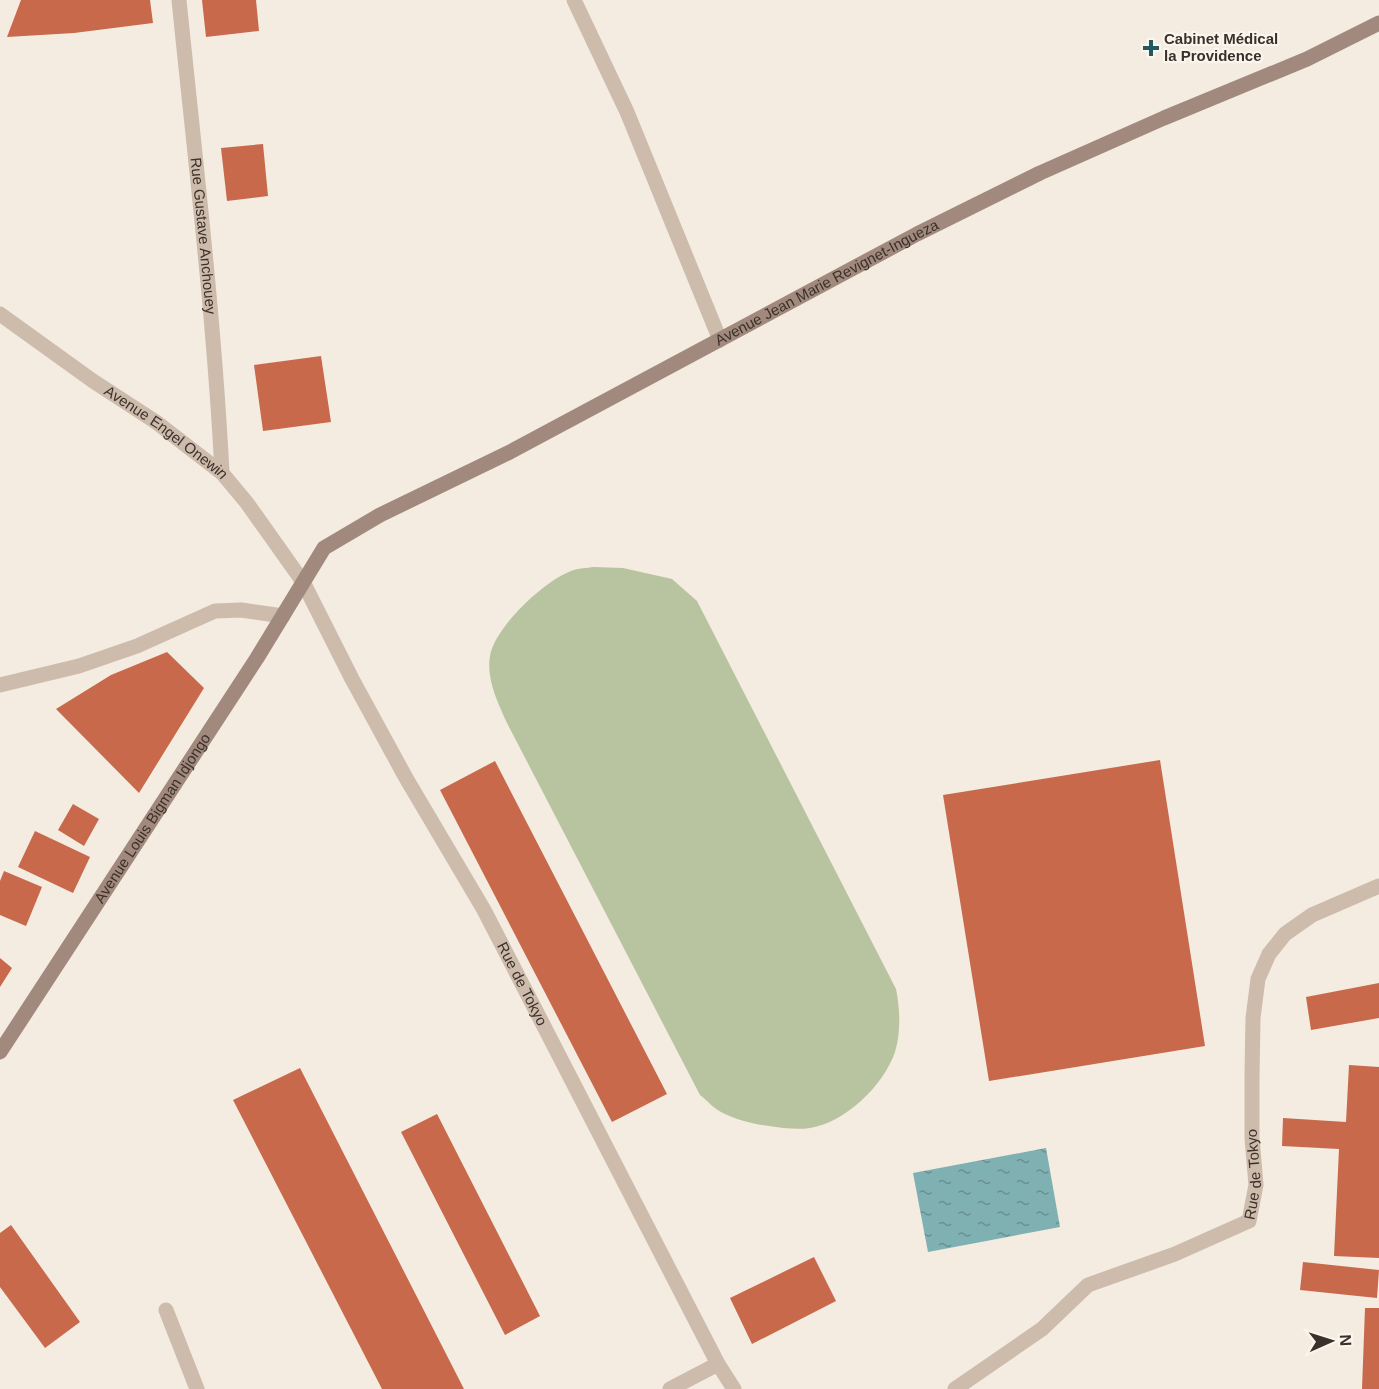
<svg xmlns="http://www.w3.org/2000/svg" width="1379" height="1389" viewBox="0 0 1379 1389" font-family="Arial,sans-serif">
  <defs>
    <pattern id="water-ripples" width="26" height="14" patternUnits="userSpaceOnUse" patternTransform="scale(1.5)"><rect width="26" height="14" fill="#7fb0b2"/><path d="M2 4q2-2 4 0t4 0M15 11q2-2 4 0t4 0" fill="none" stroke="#699091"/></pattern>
  </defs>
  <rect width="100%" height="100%" fill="#f4ebe1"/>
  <path fill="#b8c4a0" d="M 594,567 L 623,568 L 672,579 L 697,601 L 896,989 C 900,1008 901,1033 895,1052 C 883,1086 846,1122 810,1128 C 797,1130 782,1128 769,1126 C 753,1124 736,1120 721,1112 C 713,1108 707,1100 700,1095 L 507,723 C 498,703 486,679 490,656 C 495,627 544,581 571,571 C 578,568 587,568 594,567 Z"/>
  <path fill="url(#water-ripples)" d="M 1046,1148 L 1060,1227 L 928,1252 L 913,1173 Z"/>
  <path fill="#c8694b" d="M 21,0 L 150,0 L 153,23 L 74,33 L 7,37 Z
    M 202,0 L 256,0 L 259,31 L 206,37 Z
    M 263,144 L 268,196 L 227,201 L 221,148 Z
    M 321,356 L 331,422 L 263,431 L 254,365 Z
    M 167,652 L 204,688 L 139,793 L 56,709 L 111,675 Z
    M 1160,760 L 1205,1046 L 989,1081 L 943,795 Z
    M 495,761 L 667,1094 L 612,1122 L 440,790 Z
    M 73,804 L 99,819 L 84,846 L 58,830 Z
    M 35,831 L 90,857 L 73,893 L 18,867 Z
    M 4,871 L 42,887 L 26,926 L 0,915 L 0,881 Z
    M 0,958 L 12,968 L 0,987 Z
    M 1379,983 L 1379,1018 L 1311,1030 L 1306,997 Z
    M 1349,1065 L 1379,1067 L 1379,1258 L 1334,1256 L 1339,1149 L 1282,1146 L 1283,1118 L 1346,1122 Z
    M 300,1068 L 464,1389 L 382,1389 L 233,1100 Z
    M 437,1114 L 540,1316 L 505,1335 L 401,1132 Z
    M 11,1225 L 80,1322 L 45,1348 L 0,1287 L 0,1233 Z
    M 814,1257 L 836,1301 L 752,1344 L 730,1298 Z
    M 1303,1262 L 1379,1270 L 1377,1298 L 1300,1290 Z
    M 1365,1308 L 1379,1308 L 1379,1389 L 1362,1389 Z"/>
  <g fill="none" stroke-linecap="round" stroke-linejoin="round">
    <path stroke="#cdbbac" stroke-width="15" d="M 166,1310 L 197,1389
      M 670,1389 L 718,1364"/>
    <g stroke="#cdbbac" stroke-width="15">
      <path d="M 574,0 L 627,112 L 720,340"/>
      <path id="s1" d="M 303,582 L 352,679 L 406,778 L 484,910 L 718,1364 L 734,1389"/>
      <path d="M 0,685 L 79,666 L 137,646 L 215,611 L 241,610 L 283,616"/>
      <path id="s2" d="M 955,1389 L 1042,1329 L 1088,1285 L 1175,1254 L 1249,1221 L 1256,1185 L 1252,1138 L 1252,1076 L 1253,1018 L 1258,979 L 1269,954 L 1285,934 L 1312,915 L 1379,886"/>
    </g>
    <g stroke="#cdbbac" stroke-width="15">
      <path id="s3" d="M 179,0 C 195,158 214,315 222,473"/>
      <path id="s4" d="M 0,314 L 93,381 L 156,422 L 222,473 L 247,503 L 303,582"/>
    </g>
    <path stroke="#a18a7d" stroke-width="15" id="s5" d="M 0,1052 L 257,658 L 324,548 L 380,515 L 510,452 L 917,234 L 1040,173 L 1164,118 L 1307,59 L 1379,23"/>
  </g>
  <path fill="#1f5a5e" stroke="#fbf5ee" stroke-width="2" d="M1148 39h6v6h6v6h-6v6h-6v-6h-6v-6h6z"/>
  <g text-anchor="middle" stroke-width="4.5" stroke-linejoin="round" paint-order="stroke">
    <g font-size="15" font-weight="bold" fill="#3b302b" stroke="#fbf5ee" text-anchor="start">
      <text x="1164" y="44">Cabinet Médical<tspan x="1164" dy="17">la Providence</tspan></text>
    </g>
    <g font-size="15" fill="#3b302b" stroke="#fbf5ee">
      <text dy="5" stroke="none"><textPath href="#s3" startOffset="237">Rue Gustave Anchouey</textPath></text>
      <text dy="5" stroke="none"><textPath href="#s5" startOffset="1168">Avenue Jean Marie Revignet-Ingueza</textPath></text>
      <text dy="5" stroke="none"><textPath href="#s4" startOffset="204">Avenue Engel Onewin</textPath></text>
      <text dy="5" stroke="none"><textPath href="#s5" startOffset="279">Avenue Louis Bigman Idjongo</textPath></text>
      <text dy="5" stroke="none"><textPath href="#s1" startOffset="458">Rue de Tokyo</textPath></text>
      <text dy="5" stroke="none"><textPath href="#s2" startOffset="390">Rue de Tokyo</textPath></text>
    </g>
  </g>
  <g transform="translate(1331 1341) rotate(87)" stroke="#fbf5ee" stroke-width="4.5" paint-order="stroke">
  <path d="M0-4.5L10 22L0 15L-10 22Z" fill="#3b302b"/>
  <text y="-9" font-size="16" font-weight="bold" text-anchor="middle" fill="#3b302b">N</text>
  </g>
</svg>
